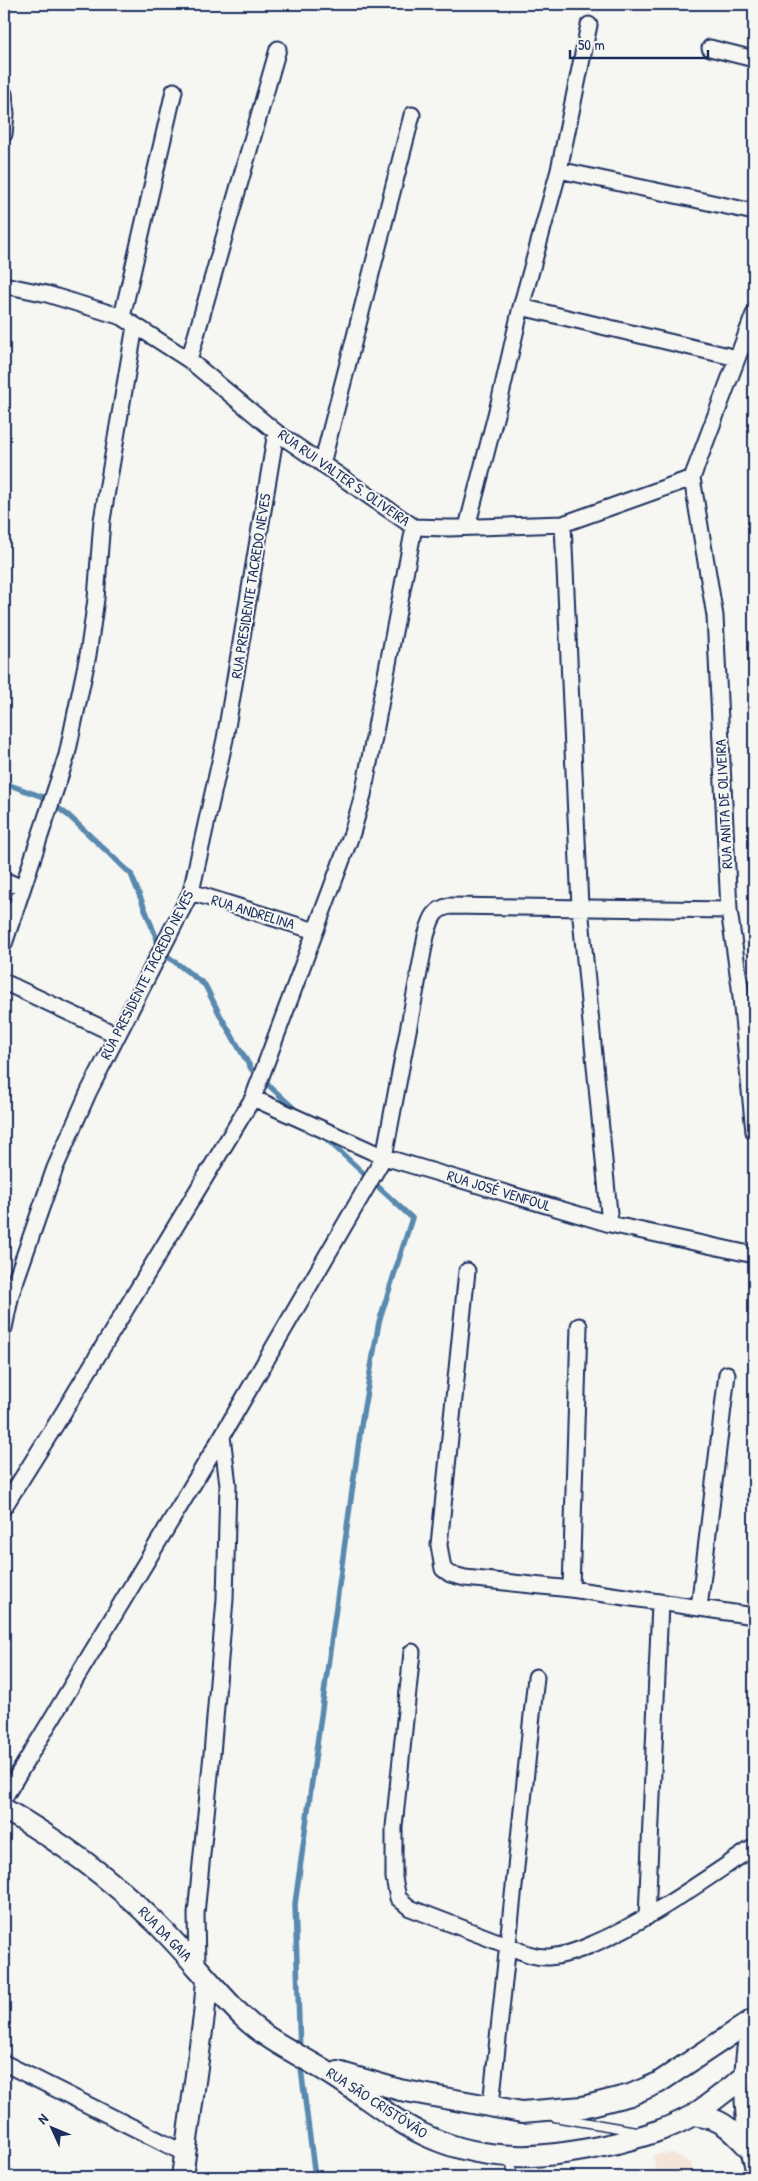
<svg xmlns="http://www.w3.org/2000/svg" width="758" height="2181" viewBox="0 0 758 2181" font-family="'Patrick Hand',sans-serif">
  <rect width="100%" height="100%" fill="#f6f6f2"/>
  <filter id="ink" filterUnits="userSpaceOnUse"><feTurbulence type="fractalNoise" baseFrequency=".02" numOctaves="2"/><feDisplacementMap in="SourceGraphic" scale="10" xChannelSelector="R" yChannelSelector="G"/><feConvolveMatrix kernelMatrix="1 2 1 2 8 2 1 2 1" color-interpolation-filters="sRGB"/></filter>
  <g filter="url(#ink)">
    <path fill="#f4e5d9" d="M 673,2153 L 691,2163 L 693,2177 L 657,2177 L 653,2155 Z"/>
    <g fill="none" stroke-linecap="round" stroke-linejoin="round">
      <path stroke="#5989ae" stroke-width="5.5" d="M 4,783 L 43,797 L 69,816 L 131,874 L 162,952 L 205,985 L 221,1017 L 252,1070 L 299,1113
        M 300,2052 L 295,1904 L 362,1419 L 379,1322 L 412,1218 L 322,1135
        M 300,2061 L 315,2177"/>
      <g stroke="#1b2f5e" stroke-width="11">
        <path id="lane" d="M 554,2117 L 636,2131
          M 511,2157 L 512,2177"/>
      </g>
      <g stroke="#1b2f5e" stroke-width="19">
        <path id="street" d="M 710,48 L 754,59
          M 4,94 L 6,114 L 4,134
          M 559,170 L 589,25
          M 4,285 L 47,294 L 122,317 L 189,360 L 276,432 L 414,527 L 448,528 L 563,524 L 692,478 L 754,314
          M 521,307 L 737,358
          M 122,317 L 174,91
          M 189,360 L 278,49
          M 322,464 L 412,115
          M 692,478 L 715,616 L 729,910 L 740,987 L 754,1132
          M 563,524 L 580,907 L 610,1224
          M 467,527 L 500,399 L 521,307 L 559,170 L 754,212
          M 4,880 L 22,888
          M 191,892 L 315,931
          M 4,944 L 67,755 L 88,655 L 96,599 L 102,520 L 135,326
          M 4,982 L 117,1035
          M 253,1098 L 384,1157 L 610,1224 L 754,1255
          M 467,1271 L 439,1545 L 443,1569 L 450,1574 L 465,1578 L 571,1589 L 754,1616
          M 4,1328 L 11,1294 L 55,1168 L 89,1091 L 191,892 L 225,739 L 276,432
          M 4,1507 L 63,1413 L 253,1098 L 352,833 L 363,795 L 414,527
          M 571,1589 L 579,1326
          M 699,1608 L 727,1374
          M 412,1652 L 394,1827 L 394,1878 L 398,1898 L 410,1908 L 509,1946 C 521,1952 535,1958 549,1957 C 564,1956 580,1950 593,1944 C 651,1919 702,1881 754,1847
          M 4,1798 L 222,1436 L 384,1157 L 426,936 C 431,920 433,909 450,906 L 729,910
          M 647,1917 L 660,1603
          M 197,1966 L 196,1914 L 212,1754 L 225,1599 L 228,1485 L 222,1436
          M 749,2023 C 741,2063 741,2106 748,2147 C 750,2157 754,2166 754,2177
          M 4,2063 L 184,2153
          M 491,2105 L 536,1677"/>
      </g>
      <g stroke="#1b2f5e" stroke-width="24">
        <path id="secondary" d="M 4,1809 C 58,1840 109,1877 154,1921 C 186,1952 213,1988 245,2019 C 272,2044 305,2057 335,2077 C 366,2097 395,2122 429,2137 C 492,2165 553,2158 617,2143 C 644,2136 669,2129 693,2115 C 714,2102 733,2084 754,2070
          M 338,2072 L 400,2090 L 522,2112 L 583,2107 L 630,2095 L 658,2083 L 754,2019
          M 693,2115 C 721,2118 729,2127 748,2147
          M 182,2177 L 204,2016 L 207,1979"/>
      </g>
      <use href="#lane" stroke="#f6f6f2" stroke-width="8"/>
      <use href="#street" stroke="#f6f6f2" stroke-width="15"/>
      <use href="#secondary" stroke="#f6f6f2" stroke-width="20"/>
    </g>
  </g>
  <g text-anchor="middle" stroke-width="4" stroke-linejoin="round" paint-order="stroke">
    <g font-size="15" fill="#1b2f5e" stroke="#f6f6f2">
      <text transform="translate(344 478) rotate(35)" y="5">RUA RUI VALTER S. OLIVEIRA</text>
      <text transform="translate(251 586) rotate(-81)" y="5">RUA PRESIDENTE TACREDO NEVES</text>
      <text transform="translate(724 804) rotate(-93)" y="5">RUA ANITA DE OLIVEIRA</text>
      <text transform="translate(253 912) rotate(17)" y="5">RUA ANDRELINA</text>
      <text transform="translate(147 975) rotate(-63)" y="5">RUA PRESIDENTE TACREDO NEVES</text>
      <text transform="translate(499 1191) rotate(17)" y="5">RUA JOSÉ VENFOUL</text>
      <text transform="translate(165 1934) rotate(46)" y="5">RUA DA GAIA</text>
      <text transform="translate(377 2103) rotate(33)" y="5">RUA SÃO CRISTÓVÃO</text>
    </g>
  </g>
  <rect width="758" height="2181" fill="none" stroke="#f6f6f2" stroke-width="20"/>
  <rect x="10" y="10" width="738" height="2161" fill="none" stroke="#1b2f5e" stroke-width="2" filter="url(#ink)"/>
  <g transform="translate(52 2128) rotate(314)" stroke="#f6f6f2" stroke-width="4" paint-order="stroke">
  <path d="M0-4L9 19L0 12L-9 19Z" fill="#1b2f5e"/>
  <text y="-8" font-size="14" font-weight="bold" text-anchor="middle" fill="#1b2f5e">N</text>
  </g>
  <path d="M570 50v8h138v-8" fill="none" stroke="#1b2f5e" stroke-width="2.5"/>
  <text x="578" y="50" font-size="15" fill="#1b2f5e" stroke="#f6f6f2" stroke-width="4" paint-order="stroke">50 m</text>
</svg>
